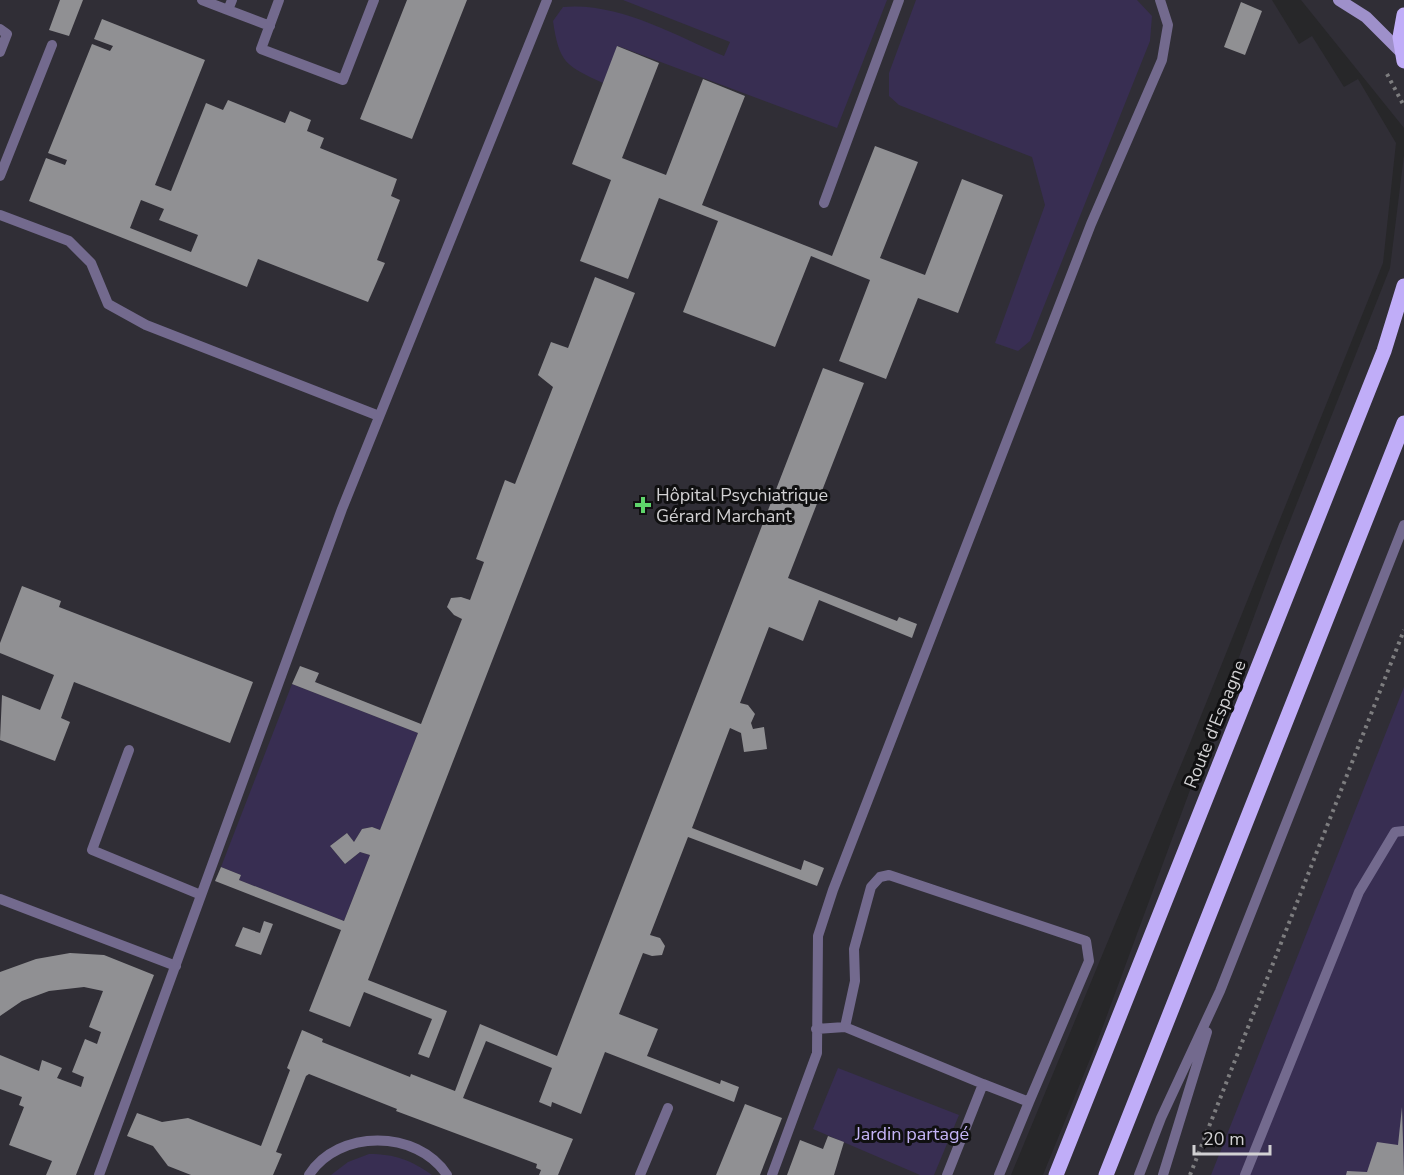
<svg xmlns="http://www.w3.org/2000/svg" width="1404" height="1175" viewBox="0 0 1404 1175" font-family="'Nunito Sans',sans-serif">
  <rect width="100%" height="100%" fill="#272729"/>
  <path fill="#302e36" d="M 0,0 L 1272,0 L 1299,44 L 1312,36 L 1344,87 L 1358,79 L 1396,143 L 1383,263 L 1188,748 L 1011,1175 L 0,1175 Z
    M 1301,0 L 1404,0 L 1404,128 Z
    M 1404,155 L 1404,1175 L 1043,1175 L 1099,1037 L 1280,546 L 1390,268 Z"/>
  <path fill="#382e52" d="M 623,0 L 887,0 L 837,128 L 618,46 L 603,83 C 566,66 559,63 553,21 L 563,7 C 619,2 674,35 724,56 L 730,42 Z
    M 916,0 L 1137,0 L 1152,16 L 1150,41 L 1030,341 L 1018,351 L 995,343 L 1045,205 L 1032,157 L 899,105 L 889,96 L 889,73 Z
    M 292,684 L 418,733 L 380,830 L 372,827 L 362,829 L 354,842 L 347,833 L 330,846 L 345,864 L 360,852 L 370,855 L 344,921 L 239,880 L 241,875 L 221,867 Z
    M 1404,687 L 1404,1175 L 1211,1175 Z
    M 838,1068 L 959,1115 L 934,1175 L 920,1175 L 813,1129 Z
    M 369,1154 C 395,1154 411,1160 432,1175 L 331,1175 L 348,1162 Z"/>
  <path fill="#909093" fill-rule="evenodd" d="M 60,0 L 83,0 L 69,36 L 49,30 Z
    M 407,0 L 467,0 L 412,139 L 360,119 Z
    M 1241,2 L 1262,11 L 1245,55 L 1224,47 Z
    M 102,19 L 205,60 L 155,185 L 171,191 L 206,103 L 223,110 L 228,100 L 285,123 L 290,111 L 311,120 L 307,131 L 324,138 L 320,148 L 397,179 L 391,196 L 400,200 L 377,260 L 385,263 L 368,302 L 258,259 L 247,287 L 29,201 L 46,158 L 65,165 L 67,160 L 48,153 L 92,44 L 110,51 L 113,46 L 94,39 ZM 141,200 L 164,209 L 159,220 L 198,235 L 191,252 L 130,228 Z
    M 617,46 L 659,63 L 622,158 L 666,175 L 703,79 L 745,96 L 702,205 L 832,256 L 875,146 L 918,162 L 880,258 L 925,275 L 962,179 L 1003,195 L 958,313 L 918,298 L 886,379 L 839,361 L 870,280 L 811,256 L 775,347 L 683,312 L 718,221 L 659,198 L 628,279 L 580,261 L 611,180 L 572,164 Z
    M 595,277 L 635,293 L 368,980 L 447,1011 L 429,1058 L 418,1054 L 432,1019 L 364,992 L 350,1027 L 309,1011 L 341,930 L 215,881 L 221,867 L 241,875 L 239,880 L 344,921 L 370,855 L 360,852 L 345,864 L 330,846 L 347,833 L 354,842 L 362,829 L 372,827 L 380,830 L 418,733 L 292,684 L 300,666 L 319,673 L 315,682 L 421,724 L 462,619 L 454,615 L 447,607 L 451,598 L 461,597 L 470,600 L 484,562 L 476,559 L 505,480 L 515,484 L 553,387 L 538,375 L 551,342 L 568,348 Z
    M 823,368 L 864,383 L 788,578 L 897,621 L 899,617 L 917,624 L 912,638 L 819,600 L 803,641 L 769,627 L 740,703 L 748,705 L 755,714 L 751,723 L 753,729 L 764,727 L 767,749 L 744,752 L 741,733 L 730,728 L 692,828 L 801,870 L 804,860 L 824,868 L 817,886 L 688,837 L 650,935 L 660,938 L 665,946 L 662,955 L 652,956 L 643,953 L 619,1014 L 658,1029 L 647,1056 L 720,1084 L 721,1080 L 739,1087 L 734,1102 L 605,1052 L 581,1114 L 552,1102 L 551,1107 L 539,1102 L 552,1068 L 486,1041 L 463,1098 L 573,1139 L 558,1175 L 539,1175 L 541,1170 L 536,1168 L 537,1164 L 396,1111 L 397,1109 L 309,1074 L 306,1076 L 276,1152 L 282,1154 L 273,1175 L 191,1175 L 168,1166 L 153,1146 L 127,1136 L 137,1113 L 162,1122 L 188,1118 L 261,1146 L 290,1070 L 287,1068 L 302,1030 L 323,1039 L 322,1042 L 410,1077 L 411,1074 L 455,1091 L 480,1024 L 557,1056 Z
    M 22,586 L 61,601 L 59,607 L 253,682 L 230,743 L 74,682 L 61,718 L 70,722 L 55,761 L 0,740 L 2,695 L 40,710 L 54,675 L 0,653 L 0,643 Z
    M 264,921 L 273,924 L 261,955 L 235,946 L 243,927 L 260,933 Z
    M 70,953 L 104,955 L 154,975 L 76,1175 L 46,1175 L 52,1161 L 9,1145 L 24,1107 L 19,1105 L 22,1097 L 0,1089 L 0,1055 L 39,1071 L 42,1060 L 62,1068 L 57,1078 L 81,1087 L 84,1077 L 72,1072 L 85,1039 L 97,1044 L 101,1032 L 89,1027 L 103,991 L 84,987 L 49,991 L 22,1001 L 0,1016 L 0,972 L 36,959 Z
    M 745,1104 L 782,1118 L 760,1175 L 716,1175 Z
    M 1402,1107 L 1404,1175 L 1346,1175 L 1347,1171 L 1367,1172 L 1377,1142 L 1398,1145 Z
    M 828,1136 L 844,1142 L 834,1175 L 787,1175 L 800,1140 L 823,1149 Z"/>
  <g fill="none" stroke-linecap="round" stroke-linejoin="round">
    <path stroke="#7d7d7f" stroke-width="4" stroke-dasharray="3 4.5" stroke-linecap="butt" d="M 1387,74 L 1404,106
      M 1190,1175 L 1404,630"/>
    <path stroke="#736a8e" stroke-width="10" d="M 202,0 L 228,10
      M 232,0 L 228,10 L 270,26
      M 279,0 L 261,49 L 343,80 L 374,0
      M 0,29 L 7,34 L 0,52
      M 0,176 L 52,45
      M 824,203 L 899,0
      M 0,215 L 69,241 L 91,263 L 108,304 L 146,325 L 379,416
      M 129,750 L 92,850 L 201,895
      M 0,899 L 176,966
      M 845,1027 L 855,981 L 854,949 L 871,887 L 880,877 L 889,875 L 1086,941 L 1089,961 L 1029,1102
      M 816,1029 L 845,1027 L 983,1084 L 947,1175
      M 983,1084 L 1029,1102 L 999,1175
      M 99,1175 L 342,509 L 547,0
      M 309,1175 C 338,1129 417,1129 447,1175
      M 640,1175 L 668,1108
      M 772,1175 L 817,1053 L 818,936 L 833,890 L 1091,224 L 1162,60 L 1168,25 L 1160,0
      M 1139,1175 L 1161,1118 L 1220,991 L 1404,525
      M 1163,1175 L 1207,1032
      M 1245,1175 L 1359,892 L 1395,832 L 1404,831"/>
    <path stroke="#9e90ca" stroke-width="12" d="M 1339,0 L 1366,17 L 1401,52"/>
    <path stroke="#c0adf8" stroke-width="15" d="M 1404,15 L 1400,37 L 1404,61
      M 1056,1175 L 1384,351 L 1404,286
      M 1106,1175 L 1404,423"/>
  </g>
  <path fill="#5fd56b" stroke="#101011" stroke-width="2" d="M640 496h6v6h6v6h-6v6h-6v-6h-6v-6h6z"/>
  <g text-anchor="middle" stroke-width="6" stroke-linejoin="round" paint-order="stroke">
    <g font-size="18" fill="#d2d1d3" stroke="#101011" text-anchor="start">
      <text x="656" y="501">Hôpital Psychiatrique<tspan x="656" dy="21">Gérard Marchant</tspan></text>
    </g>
    <g font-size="18" fill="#d2d1d3" stroke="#101011">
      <text transform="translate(1215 724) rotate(-68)" y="6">Route d'Espagne</text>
    </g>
    <g font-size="18" fill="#c5b5f8" stroke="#101011">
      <text x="912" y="1140">Jardin partagé</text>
    </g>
  </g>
  <path d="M1194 1145v9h76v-9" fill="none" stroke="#d2d1d3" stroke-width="3"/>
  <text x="1203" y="1145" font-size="18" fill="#d2d1d3" stroke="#101011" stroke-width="4.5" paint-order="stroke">20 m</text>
</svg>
